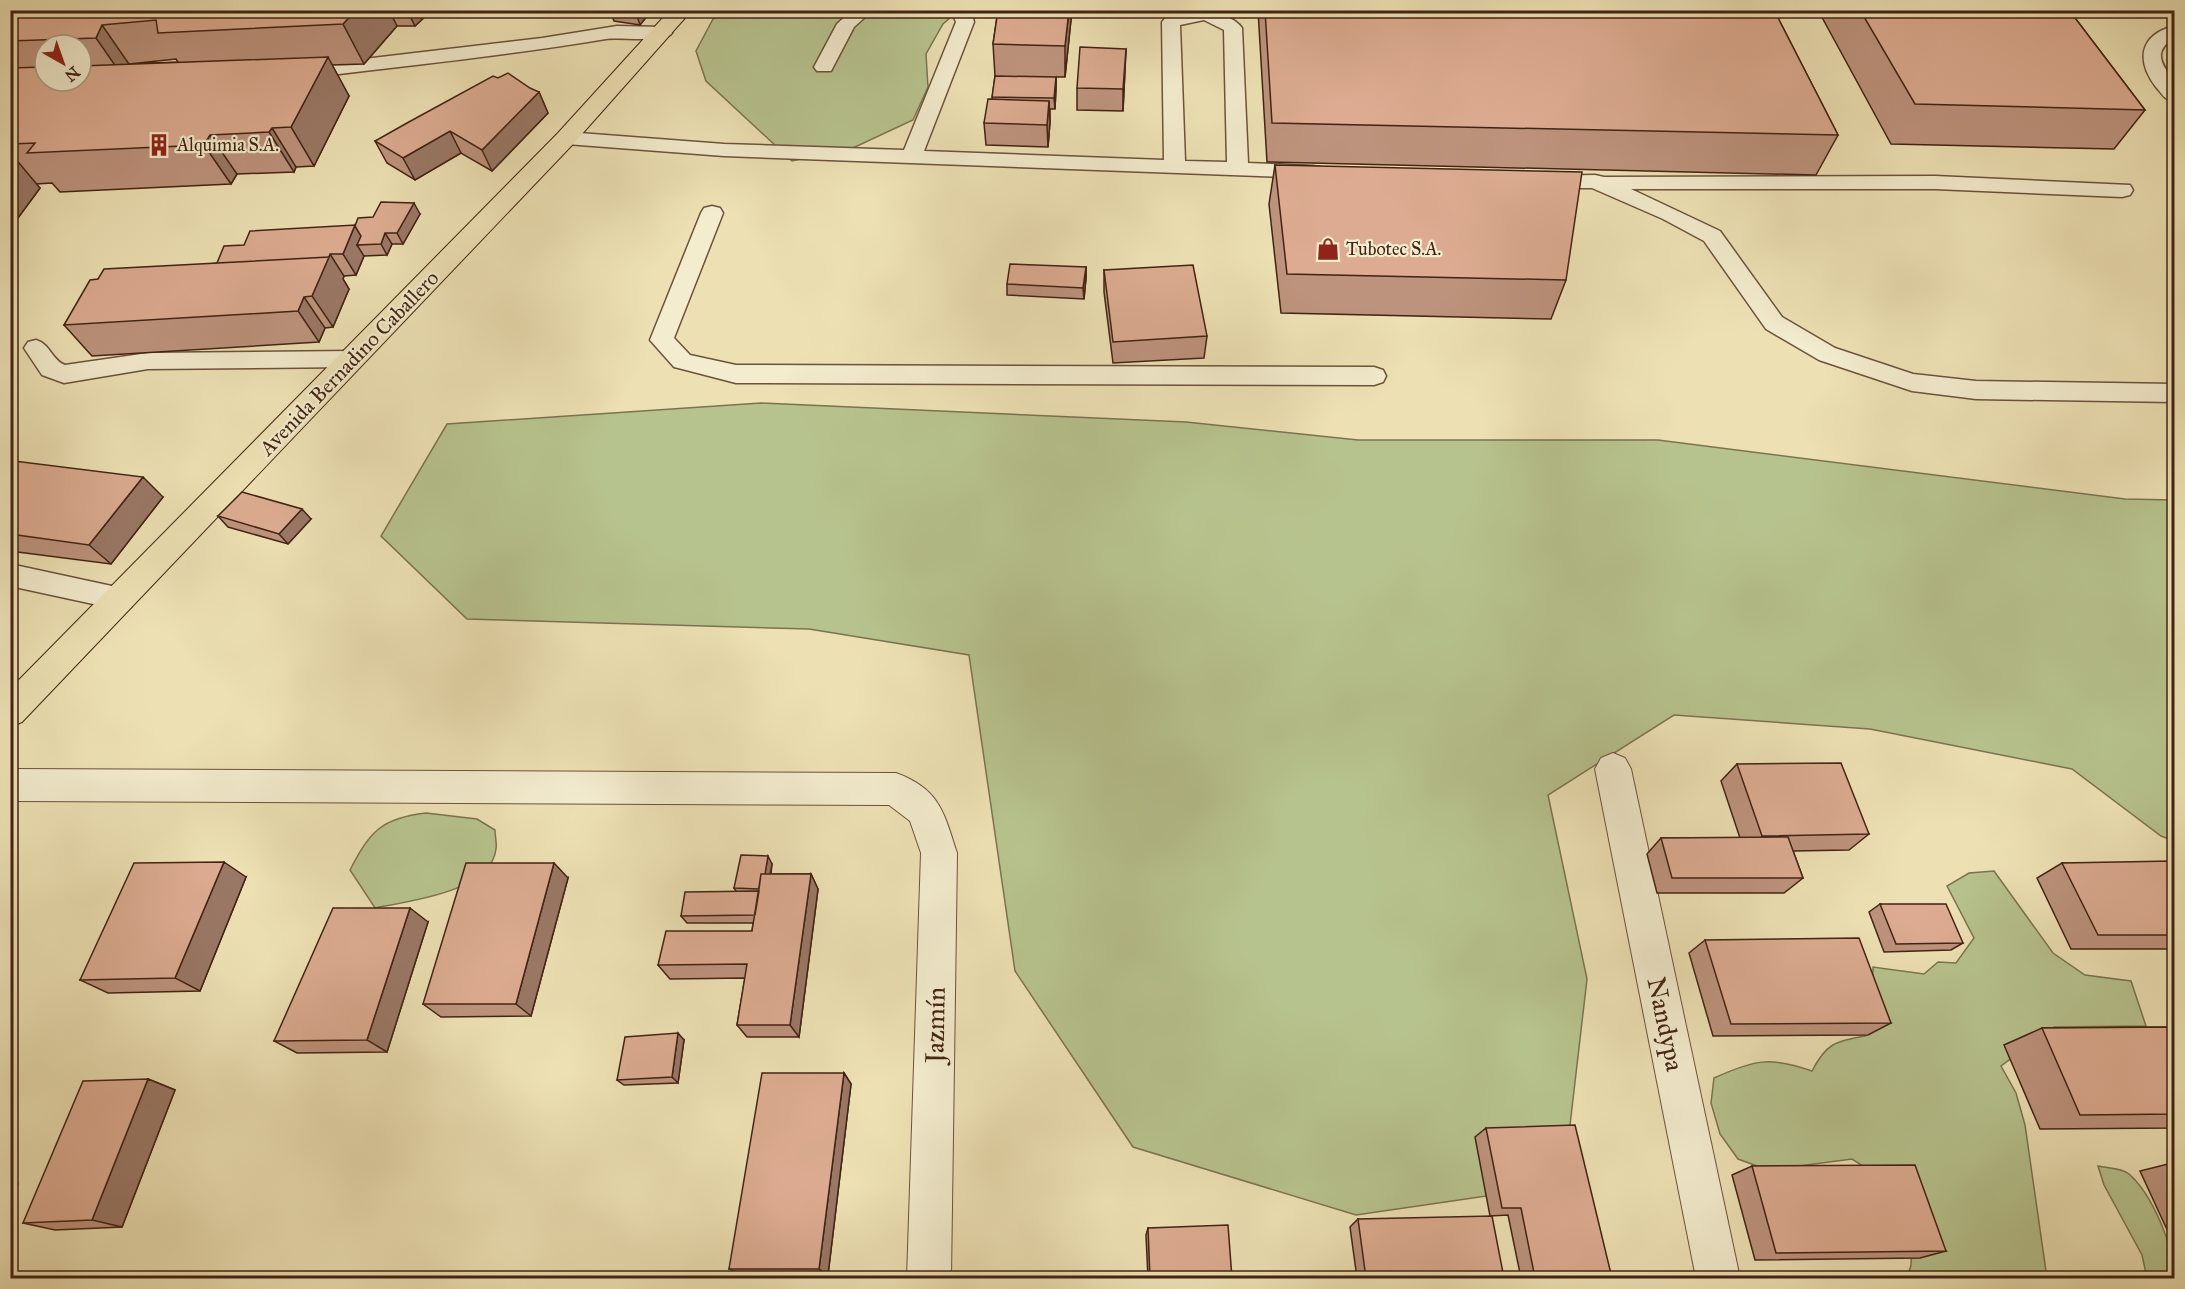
<svg xmlns="http://www.w3.org/2000/svg" width="2185" height="1289" viewBox="0 0 2185 1289" font-family="'IM FELL Great Primer',serif">
  <rect width="100%" height="100%" fill="#ede1b4"/>
  <filter id="stains"><feTurbulence type="fractalNoise" baseFrequency=".00333" numOctaves="4"/><feColorMatrix values="0 0 0 0 .2 0 0 0 0 .09 0 0 0 0 .02 0 0 0 .5 -.17"/></filter>
  <radialGradient id="worn" r=".72"><stop offset=".6" stop-color="#630" stop-opacity="0"/><stop offset="1" stop-color="#630" stop-opacity=".3"/></radialGradient>
  <path fill="#b7c38e" stroke="#7c7350" stroke-width="1.5" d="M 729,11 L 958,11 L 943,24 L 926,54 L 928,87 L 913,120 L 855,147 L 792,161 L 706,81 L 696,51 L 713,19 Z
    M 761,403 L 1186,422 L 1358,440 L 1658,440 L 2125,499 L 2174,500 L 2174,841 L 2161,836 L 2072,769 L 1870,729 L 1674,715 L 1548,795 L 1587,979 L 1563,1185 L 1356,1215 L 1133,1147 L 1015,971 L 969,655 L 809,629 L 467,619 L 381,536 L 447,424 Z
    M 426,813 L 477,819 L 495,830 C 495,836 497,843 496,849 C 491,892 409,901 375,908 L 350,870 C 370,831 382,818 426,813 Z
    M 1994,871 L 2053,953 L 2085,975 L 2131,981 L 2146,1026 L 2054,1027 L 2001,1066 L 2016,1093 L 2025,1125 L 2047,1278 L 1907,1278 L 1911,1265 L 1912,1236 L 1882,1178 L 1852,1159 L 1768,1170 L 1738,1159 L 1720,1134 L 1711,1103 L 1714,1078 C 1754,1060 1770,1056 1812,1071 C 1826,1044 1835,1041 1865,1036 L 1872,1017 L 1873,967 L 1924,974 L 1938,962 L 1956,963 L 1974,938 L 1947,886 L 1969,873 Z
    M 2098,1166 C 2107,1168 2123,1168 2129,1174 C 2152,1194 2175,1248 2174,1278 L 2147,1278 L 2142,1255 L 2104,1185 Z"/>
  <g fill="none" stroke-linecap="round" stroke-linejoin="round">
    <g stroke="#6d523b" stroke-width="3">
      <path id="lane" d="M 852,10 L 873,10 L 854,27 L 831,71 L 817,71 L 814,67 L 837,24 Z
        M 951,10 L 971,10 L 974,22 L 924,151 L 1164,160 L 1162,22 C 1176,2 1229,9 1242,28 L 1248,163 L 1313,166 L 1320,167 L 1323,172 L 1320,177 L 1313,178 L 724,156 L 566,144 L 559,142 L 556,138 L 559,134 L 566,132 L 724,144 L 904,150 L 956,22 ZM 1204,20 L 1224,30 L 1227,162 L 1185,161 L 1180,25 Z
        M 617,26 L 663,27 L 672,33 C 666,43 620,37 606,39 C 503,56 399,67 296,79 L 286,73 L 296,67 L 542,38 Z
        M 2174,26 L 2174,38 C 2149,54 2166,67 2174,83 C 2176,88 2175,97 2174,102 C 2165,100 2162,94 2156,87 C 2136,61 2139,35 2174,26 Z
        M 1595,175 L 1604,177 L 1935,176 L 2130,185 L 2133,190 L 2130,195 L 2122,197 L 1935,189 L 1631,189 L 1720,231 L 1782,317 L 1835,348 L 1913,374 L 1976,381 L 2174,384 L 2174,402 L 1976,399 L 1912,391 L 1819,360 L 1766,329 L 1704,241 L 1663,219 L 1592,188 L 1542,188 L 1535,187 L 1531,182 L 1535,177 L 1542,176 Z
        M 712,206 L 720,208 L 723,213 L 674,338 L 690,355 L 736,365 L 1374,367 L 1383,370 L 1386,376 L 1383,382 L 1374,385 L 736,383 L 682,369 L 674,367 L 650,340 L 701,213 L 704,208 Z
        M 36,340 C 50,344 52,360 65,365 L 148,353 L 353,351 L 361,353 L 365,359 L 361,365 L 353,367 L 148,369 L 64,383 L 42,375 L 24,348 L 28,342 Z
        M 10,564 L 121,588 L 131,591 L 135,599 L 131,607 L 121,610 L 10,586 Z"/>
    </g>
    <g stroke="#6d523b" stroke-width="2">
      <path id="street" d="M 1613,753 L 1625,758 L 1631,769 L 1740,1278 L 1696,1278 L 1595,769 L 1601,758 Z
        M 10,769 L 896,773 C 940,789 944,813 957,853 L 951,1278 L 907,1278 L 921,853 L 910,821 L 889,805 L 10,801 Z"/>
    </g>
    <g stroke="#422313" stroke-width="2">
      <path id="primary" d="M 670,10 L 692,10 L 574,143 L 22,722 L 10,727 L 10,689 L 558,133 Z"/>
    </g>
    <use href="#lane" fill="#f3ecce" fill-rule="evenodd"/>
    <use href="#street" fill="#f3ecce" fill-rule="evenodd"/>
    <use href="#primary" fill="#ede1b4" fill-rule="evenodd"/>
  </g>
  <path fill="#bd937d" stroke="#422313" stroke-width="1.5" fill-rule="evenodd" d="M 10,10 L 432,10 L 415,26 L 397,26 L 364,64 L 332,65 L 349,96 L 314,166 L 296,167 L 294,172 L 237,174 L 231,184 L 60,192 L 52,183 L 36,184 L 40,188 L 12,226 L 16,231 L 10,239 ZM 45,45 L 81,45 L 81,81 L 45,81 ZM 176,59 L 178,62 L 129,64 Z
    M 610,10 L 652,10 L 640,25 L 614,21 Z
    M 998,10 L 1072,10 L 1065,77 L 1056,77 L 1056,88 L 1055,109 L 1050,109 L 1050,122 L 1048,147 L 986,145 L 984,123 L 992,99 L 995,76 L 993,44 Z
    M 1258,10 L 1774,10 L 1838,135 L 1816,175 L 1267,162 Z
    M 1818,10 L 2069,10 L 2145,110 L 2114,149 L 1891,144 Z
    M 1126,49 L 1123,111 L 1077,110 L 1077,88 Z
    M 539,92 L 548,113 L 492,171 L 461,153 L 415,180 L 387,163 L 375,141 Z
    M 1275,165 L 1566,280 L 1551,319 L 1281,313 L 1269,204 Z
    M 420,214 L 403,244 L 392,244 L 387,255 L 364,256 L 356,275 L 344,276 L 343,279 L 349,289 L 333,327 L 325,328 L 319,342 L 92,356 L 64,325 L 98,279 L 217,263 L 244,245 Z
    M 1086,267 L 1086,278 L 1084,299 L 1007,295 L 1007,284 Z
    M 1104,270 L 1207,336 L 1204,358 L 1113,363 L 1104,292 Z
    M 10,465 L 163,497 L 111,564 L 10,551 Z
    M 218,516 L 311,519 L 288,544 L 228,527 Z
    M 1737,764 L 1869,834 L 1849,850 L 1793,851 L 1803,878 L 1784,893 L 1657,893 L 1647,854 L 1661,838 L 1740,838 L 1721,781 Z
    M 2062,863 L 2175,865 L 2175,949 L 2071,949 L 2037,878 Z
    M 772,864 L 771,874 L 811,874 L 818,889 L 799,1037 L 747,1037 L 737,1025 L 745,978 L 670,979 L 658,965 L 752,931 L 753,923 L 687,923 L 681,916 L 736,891 L 734,888 Z
    M 246,877 L 200,991 L 108,993 L 80,980 Z
    M 568,878 L 531,1016 L 441,1017 L 423,1004 Z
    M 1880,904 L 1963,943 L 1951,950 L 1884,952 L 1869,912 Z
    M 428,922 L 387,1052 L 297,1053 L 274,1041 Z
    M 1705,940 L 1891,1023 L 1868,1035 L 1713,1036 L 1689,953 Z
    M 2175,1027 L 2175,1128 L 2040,1129 L 2004,1045 L 2042,1028 Z
    M 684,1040 L 678,1083 L 624,1085 L 617,1080 Z
    M 844,1073 L 851,1084 L 828,1275 L 741,1274 L 729,1269 Z
    M 148,1079 L 175,1090 L 122,1227 L 55,1230 L 23,1223 Z
    M 1486,1128 L 1612,1278 L 1521,1278 L 1508,1215 L 1490,1216 L 1475,1137 Z
    M 2172,1163 L 2175,1163 L 2175,1247 L 2140,1171 Z
    M 1752,1166 L 1946,1251 L 1920,1258 L 1755,1260 L 1732,1175 Z
    M 1358,1219 L 1504,1278 L 1357,1278 L 1350,1227 Z
    M 1148,1228 L 1232,1278 L 1148,1278 L 1146,1235 Z"/>
  <path fill="#9a7866" stroke="#422313" stroke-width="1.5" d="M 356,10 L 389,10 L 397,26 L 364,64 L 343,24 Z
    M 407,10 L 432,10 L 415,26 Z
    M 635,10 L 652,10 L 640,25 Z
    M 1069,10 L 1072,10 L 1065,77 L 1065,46 Z
    M 102,25 L 129,64 L 123,77 L 96,38 Z
    M 1126,49 L 1125,70 L 1123,111 L 1123,89 Z
    M 328,57 L 349,96 L 314,166 L 291,127 Z
    M 1056,77 L 1056,88 L 1055,109 L 1054,98 Z
    M 539,92 L 548,113 L 492,171 L 482,150 Z
    M 1049,101 L 1050,122 L 1048,147 L 1047,125 Z
    M 272,128 L 296,167 L 294,172 L 269,132 Z
    M 450,131 L 461,153 L 415,180 L 403,158 Z
    M 210,135 L 237,174 L 231,184 L 204,145 Z
    M 14,157 L 40,188 L 12,226 L 16,231 L 10,239 L 10,161 Z
    M 414,203 L 420,214 L 403,244 L 397,233 Z
    M 355,225 L 366,244 L 357,245 L 364,256 L 356,275 L 343,254 Z
    M 385,233 L 392,244 L 387,255 L 381,244 Z
    M 330,254 L 344,276 L 343,279 L 349,289 L 333,327 L 312,296 Z
    M 1086,267 L 1086,278 L 1084,299 L 1083,288 Z
    M 304,297 L 325,328 L 319,342 L 298,311 Z
    M 143,477 L 163,497 L 111,564 L 89,545 Z
    M 302,509 L 311,519 L 288,544 L 279,534 Z
    M 768,856 L 772,864 L 766,897 L 762,889 Z
    M 224,862 L 246,877 L 200,991 L 175,978 Z
    M 554,863 L 568,878 L 531,1016 L 516,1004 Z
    M 811,874 L 818,889 L 799,1037 L 790,1025 Z
    M 410,908 L 428,922 L 387,1052 L 367,1040 Z
    M 678,1033 L 684,1040 L 678,1083 L 672,1077 Z
    M 844,1073 L 851,1084 L 828,1275 L 819,1269 Z
    M 148,1079 L 175,1090 L 122,1227 L 92,1220 Z
    M 10,1182 L 18,1184 L 10,1200 Z
    M 319,1275 L 336,1278 L 318,1278 Z"/>
  <path fill="#dcab91" stroke="#422313" stroke-width="1.5" d="M 10,10 L 356,10 L 343,24 L 158,33 L 156,20 L 102,25 L 96,38 L 10,41 Z
    M 998,10 L 1069,10 L 1065,46 L 993,44 Z
    M 1265,10 L 1774,10 L 1838,135 L 1272,123 Z
    M 1860,10 L 2069,10 L 2145,110 L 1915,104 Z
    M 1080,47 L 1126,49 L 1123,89 L 1077,88 Z
    M 328,57 L 291,127 L 272,128 L 269,132 L 210,135 L 204,145 L 27,153 L 35,143 L 10,144 L 10,68 L 45,67 L 45,81 L 81,81 L 81,66 Z
    M 508,73 L 530,88 L 539,92 L 482,150 L 450,131 L 403,158 L 375,141 L 407,123 L 493,76 L 498,78 Z
    M 995,76 L 1056,77 L 1054,98 L 992,97 Z
    M 988,99 L 1049,101 L 1047,125 L 984,123 Z
    M 1275,165 L 1582,172 L 1566,280 L 1287,274 Z
    M 381,202 L 414,203 L 397,233 L 385,233 L 381,244 L 357,245 L 361,236 L 355,226 L 358,218 L 373,217 Z
    M 355,225 L 343,254 L 330,254 L 329,257 L 217,263 L 224,246 L 244,245 L 250,231 Z
    M 329,257 L 312,296 L 304,297 L 298,311 L 64,325 L 90,280 L 98,279 L 104,269 Z
    M 1010,264 L 1086,267 L 1083,288 L 1007,284 Z
    M 1193,265 L 1207,336 L 1113,342 L 1104,270 Z
    M 14,461 L 143,477 L 89,545 L 10,534 L 10,465 Z
    M 242,492 L 302,509 L 279,534 L 218,516 Z
    M 1841,763 L 1869,834 L 1762,836 L 1737,764 Z
    M 1788,837 L 1803,878 L 1672,878 L 1661,838 Z
    M 741,855 L 768,856 L 765,874 L 761,874 L 759,889 L 734,888 Z
    M 2173,861 L 2175,865 L 2175,935 L 2098,935 L 2062,863 Z
    M 224,862 L 175,978 L 80,980 L 134,863 Z
    M 466,863 L 554,863 L 516,1004 L 423,1004 Z
    M 761,874 L 811,874 L 790,1025 L 737,1025 L 747,964 L 658,965 L 666,931 L 752,931 Z
    M 759,891 L 755,915 L 681,916 L 685,892 Z
    M 1880,904 L 1946,904 L 1963,943 L 1896,944 Z
    M 333,908 L 410,908 L 367,1040 L 274,1041 Z
    M 1859,938 L 1891,1023 L 1731,1024 L 1705,940 Z
    M 2175,1027 L 2175,1114 L 2080,1115 L 2042,1028 Z
    M 678,1033 L 672,1077 L 617,1080 L 625,1037 Z
    M 762,1073 L 844,1073 L 819,1269 L 729,1269 Z
    M 148,1079 L 92,1220 L 23,1223 L 83,1081 Z
    M 1575,1125 L 1612,1278 L 1535,1278 L 1521,1208 L 1502,1208 L 1486,1128 Z
    M 1915,1165 L 1946,1251 L 1776,1253 L 1752,1166 Z
    M 1492,1216 L 1504,1278 L 1366,1278 L 1358,1219 Z
    M 1228,1225 L 1232,1278 L 1150,1278 L 1148,1228 Z
    M 319,1275 L 318,1278 L 272,1278 L 273,1277 Z"/>
  <defs>
    <g id="building-bare" transform="scale(1.8)"><path d="M-4-6H4V6H1V3H-1V6H-4ZM-2.5-4.3h1.7v1.8h-1.7ZM.8-4.3h1.7v1.8H.8ZM-2.5-1h1.7V.8h-1.7ZM.8-1h1.7V.8H.8Z" fill="#8f2418" stroke="#f3ecce" stroke-width="2.5" paint-order="stroke"/></g>
    <g id="shop-bare" transform="scale(1.8)"><path d="M-5-2.5h2.3a2.7 3.5 0 0 1 5.4 0H5L5.5 6h-11ZM-1.5-2.5h3a1.5 2.3 0 0 0-3 0Z" fill="#8f2418" stroke="#f3ecce" stroke-width="2.5" paint-order="stroke"/></g>
  </defs>
  <g fill-rule="evenodd">
    <use href="#building-bare" x="159" y="145"/>
    <use href="#shop-bare" x="1328" y="249"/>
  </g>
  <g text-anchor="middle" stroke-width="4.5" stroke-linejoin="round" paint-order="stroke">
    <g font-size="18" fill="#422313" stroke="#f3ecce" text-anchor="start">
      <text x="177" y="151">Alquimia S.A.</text>
      <text x="1346" y="255">Tubotec S.A.</text>
    </g>
    <g font-size="21" fill="#422313" stroke="#f3ecce">
      <text transform="translate(349 363) rotate(-46)" y="7">Avenida Bernadino Caballero</text>
    </g>
    <g font-size="26" fill="#422313" stroke="#f3ecce">
      <text transform="translate(1666 1024) rotate(78)" y="9">Nandypa</text>
      <text transform="translate(935 1025) rotate(-89)" y="9">Jazmín</text>
    </g>
  </g>
  <rect width="2185" height="1289" fill="none" stroke="#ede1b4" stroke-width="36"/>
  <rect x="12" y="12" width="2161" height="1265" fill="none" stroke="#422313" stroke-width="3"/>
  <rect x="18" y="18" width="2149" height="1253" fill="none" stroke="#422313" stroke-width="1.5"/>
  <g transform="translate(63 63) rotate(140)"><circle r="28" fill="#f3ecce" stroke="#ac9c83" stroke-width="1.5"/>
  <path d="M0-4.5L10 22L0 15L-10 22Z" fill="#8f2418"/>
  <text y="-9" font-size="16" font-weight="bold" text-anchor="middle" fill="#422313">N</text>
  </g>
  <rect width="100%" height="100%" filter="url(#stains)"/>
  <rect width="100%" height="100%" fill="url(#worn)"/>
</svg>
